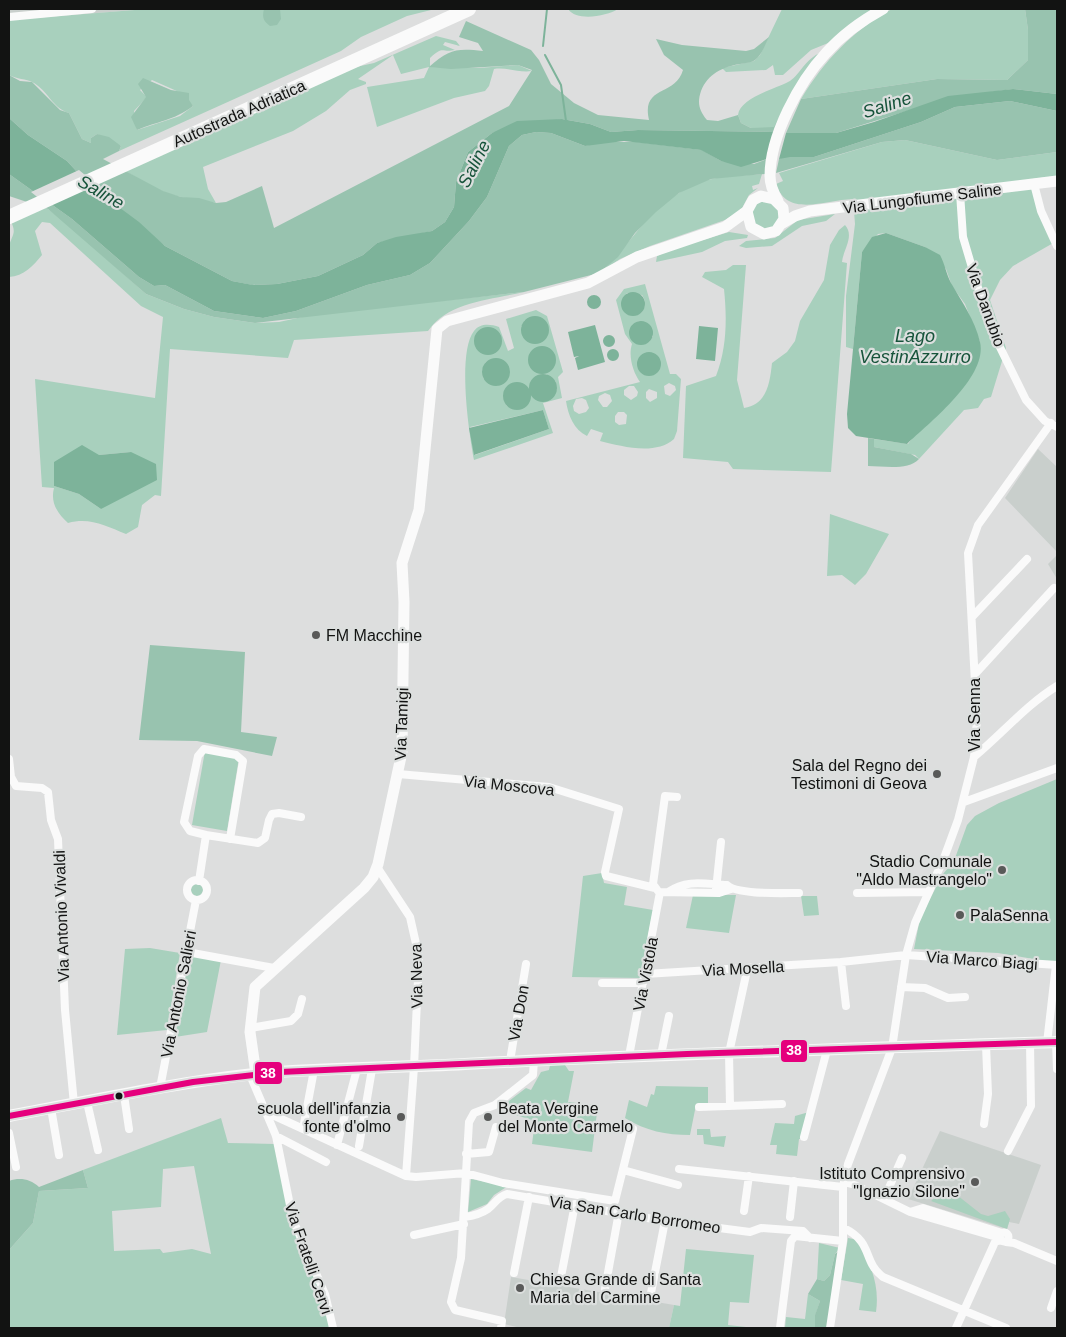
<svg xmlns="http://www.w3.org/2000/svg" width="1066" height="1337" viewBox="0 0 1066 1337" font-family="Helvetica,sans-serif">
  <rect width="100%" height="100%" fill="#dddede"/>
  <path fill="#c9cfcc" d="M 9,9 L 147,9 L 9,20 Z
    M 1038,449 L 1057,467 L 1057,552 L 1005,498 Z
    M 1057,555 L 1057,579 L 1048,564 Z
    M 940,1131 L 1041,1165 L 1019,1224 L 1009,1222 L 1007,1229 L 908,1199 Z
    M 511,1277 L 674,1305 L 669,1328 L 521,1328 L 504,1324 Z"/>
  <path fill="#a8d0bd" fill-rule="evenodd" d="M 147,9 L 435,9 L 407,16 L 361,37 L 341,51 L 119,151 L 121,146 L 97,134 L 91,138 L 91,143 L 82,139 L 69,113 C 52,108 48,90 32,82 C 27,79 16,79 9,75 L 9,20 ZM 152,80 L 179,92 L 193,106 L 180,116 L 137,130 L 134,111 L 147,97 L 140,90 Z
    M 568,9 L 618,9 C 607,16 577,22 568,9 Z
    M 782,9 L 873,9 L 833,41 L 811,50 L 783,75 L 775,75 L 773,65 L 766,70 L 726,72 L 722,68 L 754,61 L 760,55 Z
    M 892,9 L 1025,9 L 1028,30 L 1028,60 L 1007,80 L 937,79 L 801,99 C 824,61 853,30 892,9 Z
    M 436,36 L 456,41 L 460,46 L 445,42 L 443,45 L 455,50 C 441,53 444,45 430,58 L 430,67 L 479,68 L 518,65 L 532,71 C 519,73 507,67 494,69 L 489,86 L 485,91 L 454,98 L 377,127 L 367,87 L 424,78 L 429,67 L 401,74 L 393,55 L 358,79 L 366,82 L 366,84 L 350,90 L 326,111 L 293,131 L 203,167 L 208,189 L 216,203 C 204,200 193,200 181,197 C 160,193 142,181 124,170 L 356,67 L 374,63 Z
    M 822,52 L 776,128 L 751,128 L 741,123 L 738,115 C 740,98 775,89 788,82 C 799,77 804,59 822,52 Z
    M 905,140 L 997,160 L 1057,152 L 1057,176 L 1032,179 L 1055,242 L 1013,266 L 1000,280 L 990,300 L 1006,348 L 991,397 L 984,399 L 978,408 L 964,410 L 919,459 L 915,455 L 874,447 L 874,439 L 908,444 L 980,342 L 965,304 L 952,286 L 946,269 L 925,247 L 886,233 L 878,234 L 862,252 L 853,349 L 846,347 L 846,296 L 855,224 L 853,199 C 825,200 787,218 776,184 L 783,181 L 779,173 L 882,142 Z
    M 762,174 L 759,184 L 752,186 L 753,190 L 758,188 L 749,195 L 741,210 L 725,220 L 650,246 L 620,259 L 599,273 C 615,260 622,249 635,234 C 654,210 682,185 712,179 C 728,175 746,176 762,174 Z
    M751 215a14 14 0 1 1 28 0a14 14 0 1 1-28 0Z
    M 39,206 L 48,209 L 64,221 L 146,294 L 184,309 L 214,317 L 255,323 L 279,322 L 316,314 L 524,292 C 491,300 449,301 428,331 L 294,340 L 288,358 L 170,349 L 161,496 L 155,495 L 142,505 L 138,527 L 126,534 C 106,526 90,517 68,523 C 58,514 50,503 54,488 L 42,487 L 35,379 L 155,398 L 163,317 L 141,306 L 50,223 L 42,222 L 35,231 L 42,255 C 33,266 24,276 9,277 C 9,268 7,256 9,247 C 11,235 18,234 10,220 ZM 131,452 L 101,509 L 79,494 L 54,486 L 99,455 Z
    M 835,214 L 826,221 L 802,226 L 772,246 L 746,248 L 739,246 L 746,241 L 775,238 L 798,220 Z
    M 845,225 C 855,236 843,250 842,262 L 847,263 L 831,472 L 733,469 L 728,462 L 683,458 L 686,386 L 716,376 C 727,348 727,318 724,289 L 702,277 L 705,272 L 726,270 L 733,265 L 746,265 L 737,380 L 744,408 C 767,405 770,382 772,363 L 787,352 L 795,341 L 800,321 L 824,280 L 830,245 L 839,230 Z
    M 729,232 L 748,235 L 747,238 L 725,241 L 702,252 L 656,262 L 657,256 L 667,251 Z
    M 645,284 L 670,374 L 676,374 L 681,379 L 677,431 L 674,439 C 655,456 621,446 600,441 L 603,433 L 591,429 L 587,436 C 574,430 568,415 566,401 L 640,382 C 633,372 628,356 632,344 L 625,334 L 616,300 L 624,289 ZM 627,293 L 642,295 C 646,301 646,307 641,313 L 626,313 L 621,303 ZM 639,321 L 653,336 L 649,342 L 632,325 ZM 669,383 L 675,386 L 676,390 L 670,396 L 665,394 L 664,386 ZM 629,386 L 634,386 L 638,392 L 637,396 L 631,400 L 624,395 L 624,390 ZM 649,389 L 657,392 L 657,398 L 650,402 L 646,398 L 646,392 ZM 605,393 L 610,395 L 612,401 L 607,407 L 603,407 L 598,400 L 599,396 ZM 582,398 L 586,400 L 589,408 L 586,412 L 579,414 L 574,411 L 573,406 L 576,399 ZM 618,412 L 624,412 L 627,415 L 626,424 L 619,425 L 615,422 L 615,416 Z
    M 536,310 L 547,316 L 563,372 L 558,377 L 562,398 L 543,403 L 553,433 L 474,460 C 469,433 457,353 474,331 C 480,323 490,324 499,327 L 508,351 L 514,348 L 506,319 ZM 525,320 L 548,332 L 544,340 L 521,327 ZM 491,328 L 498,332 L 475,339 L 479,331 ZM 494,359 L 505,382 L 497,386 L 483,378 L 482,370 L 486,362 ZM 546,374 L 556,382 L 557,390 L 541,401 L 531,394 L 530,385 L 538,375 ZM 511,384 L 518,410 L 507,406 C 501,397 503,389 511,384 ZM 543,410 L 549,429 L 475,455 L 470,427 Z
    M 830,514 L 889,534 L 866,574 L 855,585 L 842,575 L 827,576 Z
    M 205,751 L 239,758 L 227,831 L 192,825 Z
    M 1057,779 L 1057,963 L 998,953 L 914,949 L 920,918 L 943,874 L 954,861 L 967,825 L 975,816 L 999,803 Z
    M 602,873 L 604,883 L 627,887 L 624,905 L 653,910 L 640,978 L 572,977 L 583,876 Z
    M191 890a6 6 0 1 1 12 0a6 6 0 1 1-12 0Z
    M 693,895 L 736,895 L 729,933 L 686,928 Z
    M 801,896 L 817,896 L 819,915 L 804,916 Z
    M 150,948 L 180,953 L 167,1030 L 117,1035 L 125,949 Z
    M 189,955 L 221,960 L 207,1032 L 175,1037 Z
    M 550,1065 L 565,1065 L 569,1071 L 574,1071 L 568,1102 L 598,1105 L 592,1152 L 532,1144 L 535,1121 L 506,1112 L 505,1104 L 526,1088 L 531,1090 L 541,1072 L 549,1070 Z
    M 656,1086 L 708,1087 L 708,1105 L 696,1105 L 690,1135 C 666,1135 646,1131 625,1118 L 629,1100 L 647,1107 L 651,1094 L 654,1095 Z
    M 809,1112 L 802,1139 L 799,1139 L 797,1156 L 776,1154 L 777,1145 L 770,1145 L 775,1123 L 794,1124 L 795,1116 Z
    M 221,1118 L 228,1143 L 275,1144 L 290,1223 L 322,1294 L 330,1328 L 9,1328 L 9,1250 L 33,1223 L 39,1191 L 88,1188 L 83,1170 ZM 194,1166 L 211,1254 L 192,1249 L 163,1253 L 160,1249 L 114,1251 L 112,1211 L 161,1207 L 163,1169 Z
    M 697,1129 L 710,1129 L 711,1137 L 726,1136 L 724,1147 L 704,1144 L 703,1135 L 697,1135 Z
    M 471,1179 L 508,1186 L 494,1195 L 487,1204 L 468,1212 Z
    M 948,1188 L 981,1214 L 988,1216 L 1005,1211 L 1010,1219 L 1007,1229 L 931,1201 Z
    M 848,1238 L 859,1240 C 870,1265 880,1284 876,1312 L 859,1310 L 863,1284 L 841,1280 Z
    M 819,1243 L 840,1248 L 835,1254 L 830,1275 L 824,1281 L 817,1279 Z
    M 686,1249 L 754,1255 L 749,1303 L 730,1302 L 728,1325 L 755,1328 L 669,1328 L 674,1305 L 680,1306 Z
    M 808,1294 L 820,1301 L 815,1316 L 815,1328 L 785,1328 L 786,1317 L 805,1319 Z"/>
  <path fill="#98c3af" d="M 264,9 L 280,9 L 281,19 L 277,25 L 270,26 C 263,21 262,17 264,9 Z
    M 1025,9 L 1057,9 L 1057,94 L 1013,89 L 991,92 L 923,106 L 836,133 L 786,133 L 801,99 L 937,79 L 1007,80 L 1028,60 L 1028,30 Z
    M 466,21 L 531,50 L 539,60 L 551,84 L 574,103 L 598,115 L 649,120 C 641,85 675,97 683,70 L 664,55 L 656,39 L 682,45 L 746,51 L 754,49 L 769,37 C 765,45 762,55 755,60 C 751,63 745,63 740,64 C 722,67 708,74 701,91 C 697,103 699,110 707,120 L 718,121 L 738,115 L 741,123 L 751,128 L 774,127 L 787,102 L 774,132 L 638,130 L 611,132 L 590,124 L 562,119 L 492,133 L 468,152 L 456,182 L 454,207 L 445,222 L 432,231 L 377,243 L 363,255 L 318,276 L 277,284 L 252,285 L 232,281 L 165,246 L 89,185 L 67,161 L 28,135 L 9,118 L 9,75 L 20,81 L 32,82 L 60,110 L 69,113 L 82,139 L 91,143 L 91,138 L 97,134 L 109,137 L 121,146 L 119,151 L 103,159 L 163,191 L 181,197 L 199,198 L 216,203 L 226,202 L 262,186 L 274,228 L 509,106 L 532,70 L 518,65 L 451,69 L 429,67 C 449,49 457,48 483,51 L 478,43 L 459,37 Z
    M 143,78 L 171,90 L 189,93 L 189,100 L 193,106 C 173,121 158,121 137,130 L 131,117 L 146,97 L 138,84 Z
    M 1010,101 L 1057,111 L 1057,152 L 997,160 L 905,140 L 882,142 L 776,173 L 779,159 L 783,157 L 814,157 L 921,122 L 955,107 Z
    M 536,132 L 551,133 L 585,146 L 601,142 L 637,142 L 702,150 L 721,161 L 754,164 L 767,159 L 765,174 L 711,179 L 679,193 L 656,212 L 635,233 L 618,257 L 599,273 L 524,292 L 255,323 L 214,317 L 184,309 L 146,294 L 48,209 L 9,196 L 9,174 L 72,219 L 139,277 L 154,286 L 165,285 L 214,311 L 263,318 L 296,311 L 367,285 L 410,275 L 430,263 L 469,221 L 487,197 L 509,146 L 522,135 Z
    M 868,438 L 874,439 L 874,447 L 911,454 L 919,459 C 908,471 883,466 868,466 Z
    M 150,645 L 245,652 L 241,732 L 277,737 L 272,756 L 197,741 L 139,740 Z
    M 83,1170 L 88,1188 L 39,1191 L 33,1223 L 9,1250 L 9,1181 C 20,1177 30,1179 39,1187 Z
    M 840,1250 L 828,1328 L 815,1328 L 815,1315 L 820,1301 L 808,1294 L 817,1279 L 824,1281 L 830,1275 L 835,1254 Z"/>
  <path fill="#7db39a" d="M 1013,89 L 1057,94 L 1057,111 L 1010,101 L 955,107 L 921,122 L 814,157 L 790,157 L 779,159 L 786,133 L 836,133 L 874,122 L 948,96 Z
    M 9,118 L 28,135 L 67,161 L 89,185 L 139,222 L 165,246 L 232,281 L 253,285 L 277,284 L 318,276 L 363,255 L 377,243 L 396,237 L 432,231 L 445,222 L 454,207 L 456,182 L 468,152 L 492,133 L 517,121 L 562,119 L 590,124 L 611,132 L 638,130 L 774,132 L 767,159 L 741,167 L 721,161 L 701,150 L 624,141 L 585,146 L 551,133 L 536,132 L 522,135 L 509,146 L 487,197 L 469,221 L 430,263 L 410,275 L 367,285 L 296,311 L 263,318 L 214,311 L 165,285 L 154,286 L 139,277 L 72,219 L 9,174 Z
    M 886,233 L 925,247 L 940,255 C 945,264 946,274 951,283 C 962,302 975,320 980,342 C 988,377 930,422 907,444 L 856,436 L 848,428 L 847,414 L 862,252 L 872,237 Z
    M621 304a12 12 0 1 1 24 0a12 12 0 1 1-24 0Z
    M587 302a7 7 0 1 1 14 0a7 7 0 1 1-14 0Z
    M521 330a14 14 0 1 1 28 0a14 14 0 1 1-28 0Z
    M629 333a12 12 0 1 1 24 0a12 12 0 1 1-24 0Z
    M 595,325 L 605,362 L 578,370 L 575,358 L 579,356 L 574,357 L 568,332 Z
    M 699,326 L 718,328 L 715,361 L 696,359 Z
    M474 341a14 14 0 1 1 28 0a14 14 0 1 1-28 0Z
    M603 341a6 6 0 1 1 12 0a6 6 0 1 1-12 0Z
    M528 360a14 14 0 1 1 28 0a14 14 0 1 1-28 0Z
    M607 355a6 6 0 1 1 12 0a6 6 0 1 1-12 0Z
    M637 364a12 12 0 1 1 24 0a12 12 0 1 1-24 0Z
    M482 372a14 14 0 1 1 28 0a14 14 0 1 1-28 0Z
    M529 388a14 14 0 1 1 28 0a14 14 0 1 1-28 0Z
    M503 396a14 14 0 1 1 28 0a14 14 0 1 1-28 0Z
    M 543,410 L 549,429 L 474,455 L 469,428 Z
    M 82,445 L 99,455 L 131,452 L 156,464 L 157,480 L 101,509 L 79,494 L 54,486 L 54,462 Z"/>
  <path fill="#dddede" d="M 79,170 L 85,175 L 46,204 L 31,192 Z"/>
  <g fill="none" stroke-linecap="round" stroke-linejoin="round">
    <path stroke="#7db39a" stroke-width="2" d="M 543,46 L 547,9
      M 545,55 L 561,85 L 566,121"/>
    <path stroke="#fafafa" stroke-width="8" d="M 9,17 L 92,9
      M 1034,184 L 1041,211 L 1057,246
      M 960,193 L 963,237 L 989,325 L 1026,400 L 1045,421 L 1057,427
      M 972,617 L 1027,559
      M 975,674 L 1054,588
      M 974,757 C 1003,733 1026,705 1057,686
      M 9,759 L 11,777 L 16,786 L 42,788 L 48,792 L 51,820 L 58,839 L 65,1010 L 74,1104
      M 398,774 L 549,787 L 619,809 L 605,872 L 606,876 L 655,888
      M 964,802 L 1057,768
      M 206,835 L 258,843 L 265,838 L 269,820 L 272,814 L 279,813 L 301,817
      M 377,867 L 410,917 L 419,957 L 414,1067 L 406,1176
      M187 890a10 10 0 1 1 20 0a10 10 0 1 1-20 0Z
      M 199,881 L 206,835 L 190,831 L 184,822 L 198,756 L 204,749 L 236,755 L 243,761 L 230,839
      M 716,890 L 721,842
      M 658,891 L 653,884 L 665,796 L 677,797
      M 668,892 C 687,879 705,884 727,885 C 737,895 783,893 799,893
      M 857,893 L 928,892
      M 187,952 L 274,968
      M 841,962 L 846,1006
      M 645,974 L 841,962 L 906,955 L 1057,965
      M 602,983 L 643,983
      M 901,987 L 925,988 L 948,998 L 965,997
      M 250,1028 L 291,1021 L 298,1014 L 302,999
      M 1056,1042 L 1057,1069
      M 1047,1043 L 1056,965
      M 661,1055 L 669,1016
      M 629,1056 L 660,892 L 719,893 L 731,889
      M 510,1061 L 526,964
      M 250,1075 L 276,1136 L 293,1220 L 325,1294 L 333,1328
      M 160,1088 L 196,900
      M 124,1095 L 129,1129
      M 87,1102 L 98,1150
      M 730,1106 L 729,1053 L 746,975
      M 699,1107 L 782,1104
      M 51,1108 L 59,1155
      M 266,1112 L 406,1176 L 416,1177 L 466,1173 L 503,1183 L 615,1201 L 633,1129
      M 984,1124 L 988,1094 L 986,1045
      M 303,1129 L 314,1070
      M 9,1133 L 16,1167
      M 276,1136 L 326,1162
      M 804,1137 L 827,1050
      M 337,1145 L 357,1069
      M 359,1146 L 372,1069
      M 1008,1151 L 1031,1106 L 1030,1043
      M 466,1154 L 489,1152 L 496,1127
      M 679,1169 L 843,1187
      M 623,1170 L 678,1185
      M 844,1182 L 855,1185 L 910,1212 L 1000,1238
      M 884,1199 L 902,1158
      M 744,1211 L 749,1176
      M 910,1212 L 923,1208 L 1002,1233
      M 464,1217 C 472,1216 481,1214 488,1209 C 495,1204 497,1197 507,1194 L 665,1221 L 750,1232 L 761,1228 L 803,1231 L 810,1238
      M 790,1217 L 794,1181
      M 844,1228 C 874,1243 862,1261 883,1277 L 1006,1328
      M999.5 1237a4.5 4.5 0 1 1 9 0a4.5 4.5 0 1 1-9 0Z
      M 414,1235 L 464,1224
      M 1006,1242 L 1014,1243 L 1057,1261
      M 514,1273 L 529,1197
      M 560,1282 L 575,1204
      M 605,1289 L 619,1212
      M 646,1297 L 650,1298 L 665,1221
      M 1051,1308 L 1057,1291
      M 501,1328 L 502,1321 L 455,1310 L 451,1302 L 461,1258 L 469,1122 L 474,1113 L 495,1105 L 533,1075 L 534,1060
      M 780,1328 L 791,1241 L 795,1236 L 843,1241
      M 830,1328 L 843,1241 L 843,1187 L 848,1164 L 892,1048 L 906,955 L 915,923 L 944,858 L 958,820 L 974,757 L 977,720 L 968,553 L 978,525 L 1051,423
      M 956,1328 L 995,1242 L 1000,1240"/>
    <path stroke="#fafafa" stroke-width="11" d="M 778,201 C 774,194 770,185 770,176 C 770,136 799,82 826,53 C 842,35 861,21 883,9
      M 781,224 L 795,216 L 810,211 L 1057,181
      M 256,1074 L 250,1032 L 255,987 L 364,888 L 373,877 L 378,864 L 402,752 L 404,602 L 402,563 L 419,510 L 437,329 L 447,321 L 588,283 L 637,257 L 725,227 L 747,211 L 753,200 L 761,196 L 774,199 L 783,208 L 784,219 L 776,231 L 764,234 L 751,227 L 747,211"/>
    <path stroke="#fafafa" stroke-width="12" d="M 9,1116 C 90,1101 172,1083 254,1074 C 324,1067 395,1068 465,1064 C 662,1054 860,1048 1057,1042"/>
    <path stroke="#fafafa" stroke-width="14" d="M 9,217 L 469,9"/>
    <g stroke="#dcdfde" stroke-width="10">
      <path id="bus-1" d="M 9,1116 L 193,1082 L 280,1072 L 687,1054 L 1057,1042"/>
    </g>
    <use href="#bus-1" stroke="#e5007d" stroke-width="6"/>
  </g>
  <g fill="#595a59" stroke="#dcdfde" stroke-width="2">
    <circle cx="316" cy="635" r="5"/>
    <circle cx="937" cy="774" r="5"/>
    <circle cx="1002" cy="870" r="5"/>
    <circle cx="960" cy="915" r="5"/>
    <circle cx="401" cy="1117" r="5"/>
    <circle cx="488" cy="1117" r="5"/>
    <circle cx="975" cy="1182" r="5"/>
    <circle cx="520" cy="1288" r="5"/>
  </g>
  <circle fill="#121312" stroke="#dcdfde" stroke-width="2" cx="119" cy="1096" r="4.5"/>
  <g text-anchor="middle" stroke-width="4.5" stroke-linejoin="round" paint-order="stroke">
    <g font-size="16" fill="#121312" stroke="#dcdfde">
      <text transform="translate(239 113) rotate(-24)" y="6">Autostrada Adriatica</text>
      <text transform="translate(922 198) rotate(-7)" y="6">Via Lungofiume Saline</text>
      <text transform="translate(986 305) rotate(70)" y="6">Via Danubio</text>
      <text transform="translate(974 715) rotate(-90)" y="6">Via Senna</text>
      <text transform="translate(401 724) rotate(-88)" y="6">Via Tamigi</text>
      <text transform="translate(509 785) rotate(6)" y="6">Via Moscova</text>
      <text transform="translate(61 916) rotate(-92)" y="6">Via Antonio Vivaldi</text>
      <text transform="translate(982 960) rotate(4)" y="6">Via Marco Biagi</text>
      <text transform="translate(743 968) rotate(-3)" y="6">Via Mosella</text>
      <text transform="translate(645 974) rotate(-79)" y="6">Via Vistola</text>
      <text transform="translate(416 976) rotate(-91)" y="6">Via Neva</text>
      <text transform="translate(178 994) rotate(-79)" y="6">Via Antonio Salieri</text>
      <text transform="translate(518 1013) rotate(-80)" y="6">Via Don</text>
      <text transform="translate(635 1214) rotate(9)" y="6">Via San Carlo Borromeo</text>
      <text transform="translate(309 1258) rotate(71)" y="6">Via Fratelli Cervi</text>
    </g>
    <g font-size="16" fill="#121312" stroke="#dcdfde" text-anchor="start">
      <text x="326" y="641">FM Macchine</text>
      <text x="927" y="771" text-anchor="end">Sala del Regno dei<tspan x="927" dy="18">Testimoni di Geova</tspan></text>
      <text x="992" y="867" text-anchor="end">Stadio Comunale<tspan x="992" dy="18">"Aldo Mastrangelo"</tspan></text>
      <text x="970" y="921">PalaSenna</text>
      <text x="391" y="1114" text-anchor="end">scuola dell'infanzia<tspan x="391" dy="18">fonte d'olmo</tspan></text>
      <text x="498" y="1114">Beata Vergine<tspan x="498" dy="18">del Monte Carmelo</tspan></text>
      <text x="965" y="1179" text-anchor="end">Istituto Comprensivo<tspan x="965" dy="18">"Ignazio Silone"</tspan></text>
      <text x="530" y="1285">Chiesa Grande di Santa<tspan x="530" dy="18">Maria del Carmine</tspan></text>
    </g>
    <g font-size="18" font-style="italic" fill="#16533a" stroke="#dcdfde">
      <text transform="translate(887 105) rotate(-18)" y="6">Saline</text>
      <text transform="translate(474 164) rotate(-63)" y="6">Saline</text>
      <text transform="translate(101 192) rotate(30)" y="6">Saline</text>
      <text x="915" y="342">Lago<tspan x="915" dy="21">VestinAzzurro</tspan></text>
    </g>
  </g>
  <g stroke="#dcdfde" stroke-width="2">
    <rect x="780" y="1039" width="28" height="24" rx="5" fill="#e5007d"/>
    <rect x="254" y="1061" width="29" height="24" rx="5" fill="#e5007d"/>
  </g>
  <g font-size="14" text-anchor="middle" font-weight="bold" fill="#fff">
    <text x="794" y="1055">38</text>
    <text x="268" y="1078">38</text>
  </g>
  <rect width="1066" height="1337" fill="none" stroke="#121312" stroke-width="20"/>
</svg>
